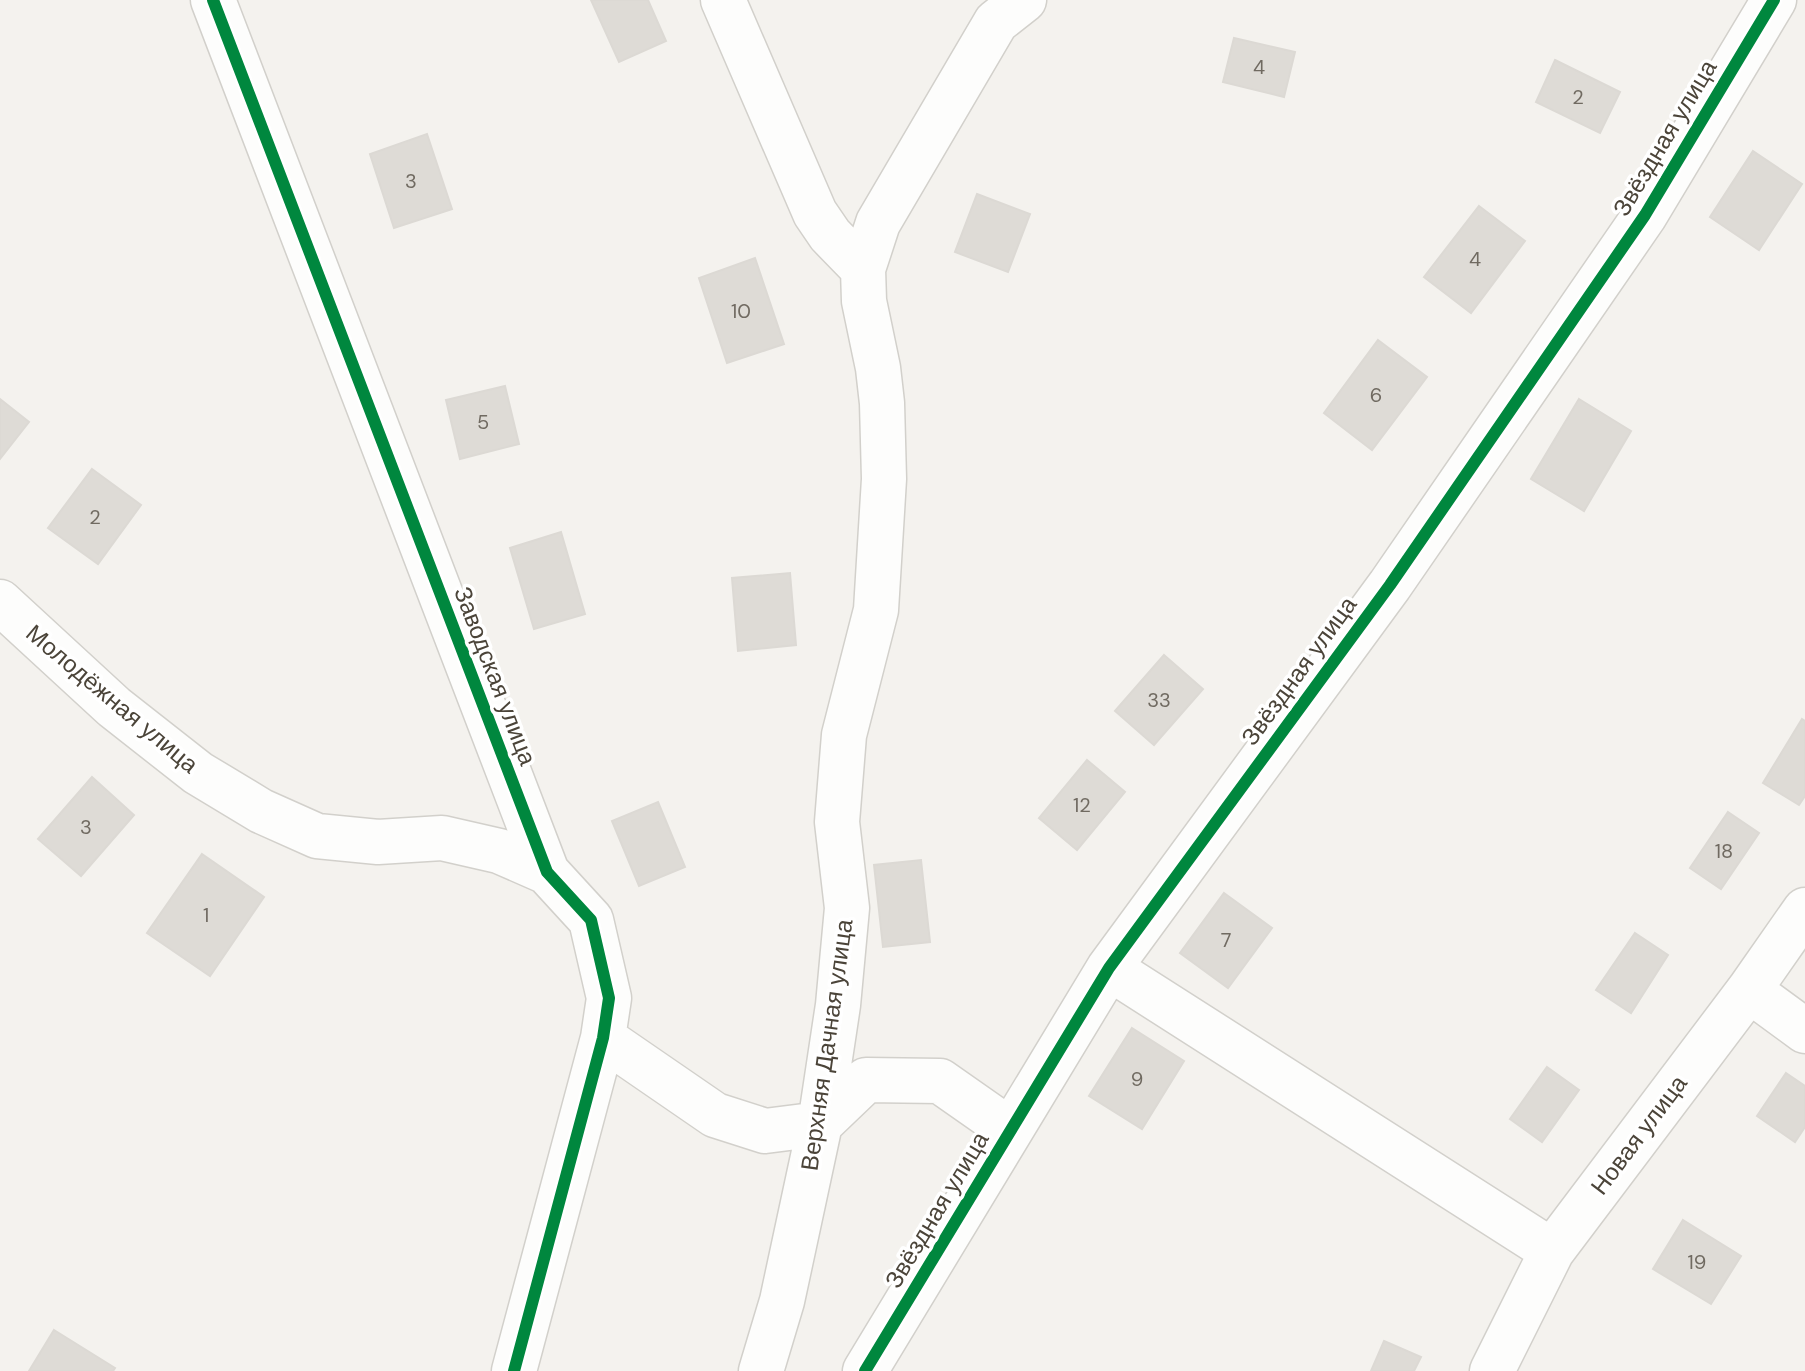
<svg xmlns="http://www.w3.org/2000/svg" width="1805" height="1371" viewBox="0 0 1805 1371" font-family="'DM Sans',sans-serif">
  <rect width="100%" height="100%" fill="#f4f2ee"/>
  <path fill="#dedbd6" stroke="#dcd9d4" stroke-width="2" d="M 591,0 L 648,0 L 666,41 L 619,62 Z
    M 1234,38 L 1295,52 L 1284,97 L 1223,82 Z
    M 1555,60 L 1620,92 L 1600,133 L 1536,102 Z
    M 427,134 L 452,209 L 394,228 L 370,154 Z
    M 1753,151 L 1802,184 L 1759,250 L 1710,217 Z
    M 977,194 L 1030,214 L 1008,272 L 955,252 Z
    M 1479,206 L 1525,241 L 1471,313 L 1424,277 Z
    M 755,258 L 784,344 L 727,363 L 699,278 Z
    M 1378,340 L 1427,377 L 1372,450 L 1324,413 Z
    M 505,386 L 519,444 L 460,459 L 446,400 Z
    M 0,399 L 29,422 L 0,459 Z
    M 1579,399 L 1631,431 L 1584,511 L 1531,479 Z
    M 92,469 L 141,505 L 98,564 L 48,528 Z
    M 561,532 L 585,614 L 534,629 L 510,548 Z
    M 790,573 L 796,645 L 738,651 L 732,578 Z
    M 1164,655 L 1203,689 L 1154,745 L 1115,711 Z
    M 1802,719 L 1805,721 L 1805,796 L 1799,805 L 1763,783 Z
    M 1087,760 L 1125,792 L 1077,850 L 1039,818 Z
    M 92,777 L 134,815 L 81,876 L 38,839 Z
    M 658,802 L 685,867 L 639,886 L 612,821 Z
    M 1728,812 L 1759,833 L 1721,889 L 1690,868 Z
    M 202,854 L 264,897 L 210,976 L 147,933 Z
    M 921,860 L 930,942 L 883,947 L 874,865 Z
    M 1224,893 L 1272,928 L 1228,988 L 1180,953 Z
    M 1635,933 L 1668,955 L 1631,1013 L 1596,990 Z
    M 1132,1028 L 1184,1061 L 1142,1129 L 1089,1096 Z
    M 1547,1067 L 1579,1090 L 1542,1142 L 1510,1119 Z
    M 1786,1073 L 1805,1086 L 1805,1127 L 1795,1142 L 1757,1116 Z
    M 1683,1220 L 1741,1256 L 1711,1304 L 1653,1269 Z
    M 54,1330 L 115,1368 L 113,1371 L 29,1371 Z
    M 1384,1341 L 1421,1357 L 1414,1371 L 1371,1371 Z"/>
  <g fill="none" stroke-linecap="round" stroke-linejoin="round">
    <g stroke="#d2d0cb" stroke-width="47">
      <path id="minor" d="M 213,0 L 547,872 L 591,920 L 609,998 L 603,1038 L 514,1371
        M 723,0 L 815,213 L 830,235 L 863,269
        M 0,602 L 114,707 L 198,773 L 261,811 L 317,836 L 378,842 L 442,838 L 499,851 L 547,872
        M 1109,968 L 1552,1251
        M 1749,990 L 1805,1031
        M 603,1038 L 715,1115 L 765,1131 L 820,1124 L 866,1080 L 940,1081 L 1010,1130
        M 761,1371 L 782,1301 L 820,1124 L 838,1005 L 847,908 L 837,822 L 844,735 L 876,610 L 884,479 L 882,403 L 878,368 L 864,301 L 863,269 L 878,223 L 996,22 L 1024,0
        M 865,1371 L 1109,968 L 1390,585 L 1645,215 L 1774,0
        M 1492,1371 L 1552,1251 L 1749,990 L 1805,910"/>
    </g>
    <use href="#minor" stroke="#fdfdfc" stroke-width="44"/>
    <g stroke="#fff" stroke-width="17">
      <path id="cycleway" d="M 213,0 L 547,872 L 591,920 L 609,998 L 603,1038 L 514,1371
        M 865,1371 L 1109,968 L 1390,585 L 1645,215 L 1774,0"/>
    </g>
    <use href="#cycleway" stroke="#00873e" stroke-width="12"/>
  </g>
  <g text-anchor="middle" stroke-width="7" stroke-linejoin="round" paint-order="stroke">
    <g font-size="20" fill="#706a61">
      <text x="1259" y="74">4</text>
      <text x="1578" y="104">2</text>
      <text x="411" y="188">3</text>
      <text x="1475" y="266">4</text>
      <text x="741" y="318">10</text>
      <text x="1376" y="402">6</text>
      <text x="483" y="429">5</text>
      <text x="95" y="524">2</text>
      <text x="1159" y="707">33</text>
      <text x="1082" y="812">12</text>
      <text x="86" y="834">3</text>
      <text x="1724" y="858">18</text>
      <text x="206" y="922">1</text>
      <text x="1226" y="947">7</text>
      <text x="1137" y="1086">9</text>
      <text x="1697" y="1269">19</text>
    </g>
    <g font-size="24" fill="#4b4439" stroke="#fff">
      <text transform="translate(1665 138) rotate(-59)" y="8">Звёздная улица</text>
      <text transform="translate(1299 671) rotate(-54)" y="8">Звёздная улица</text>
      <text transform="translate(495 676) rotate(69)" y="8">Заводская улица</text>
      <text transform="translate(112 699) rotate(40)" y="8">Молодёжная улица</text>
      <text transform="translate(827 1045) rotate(-82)" y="8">Верхняя Дачная улица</text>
      <text transform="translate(1639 1135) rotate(-53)" y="8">Новая улица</text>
      <text transform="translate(937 1210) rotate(-59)" y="8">Звёздная улица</text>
    </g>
  </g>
</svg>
